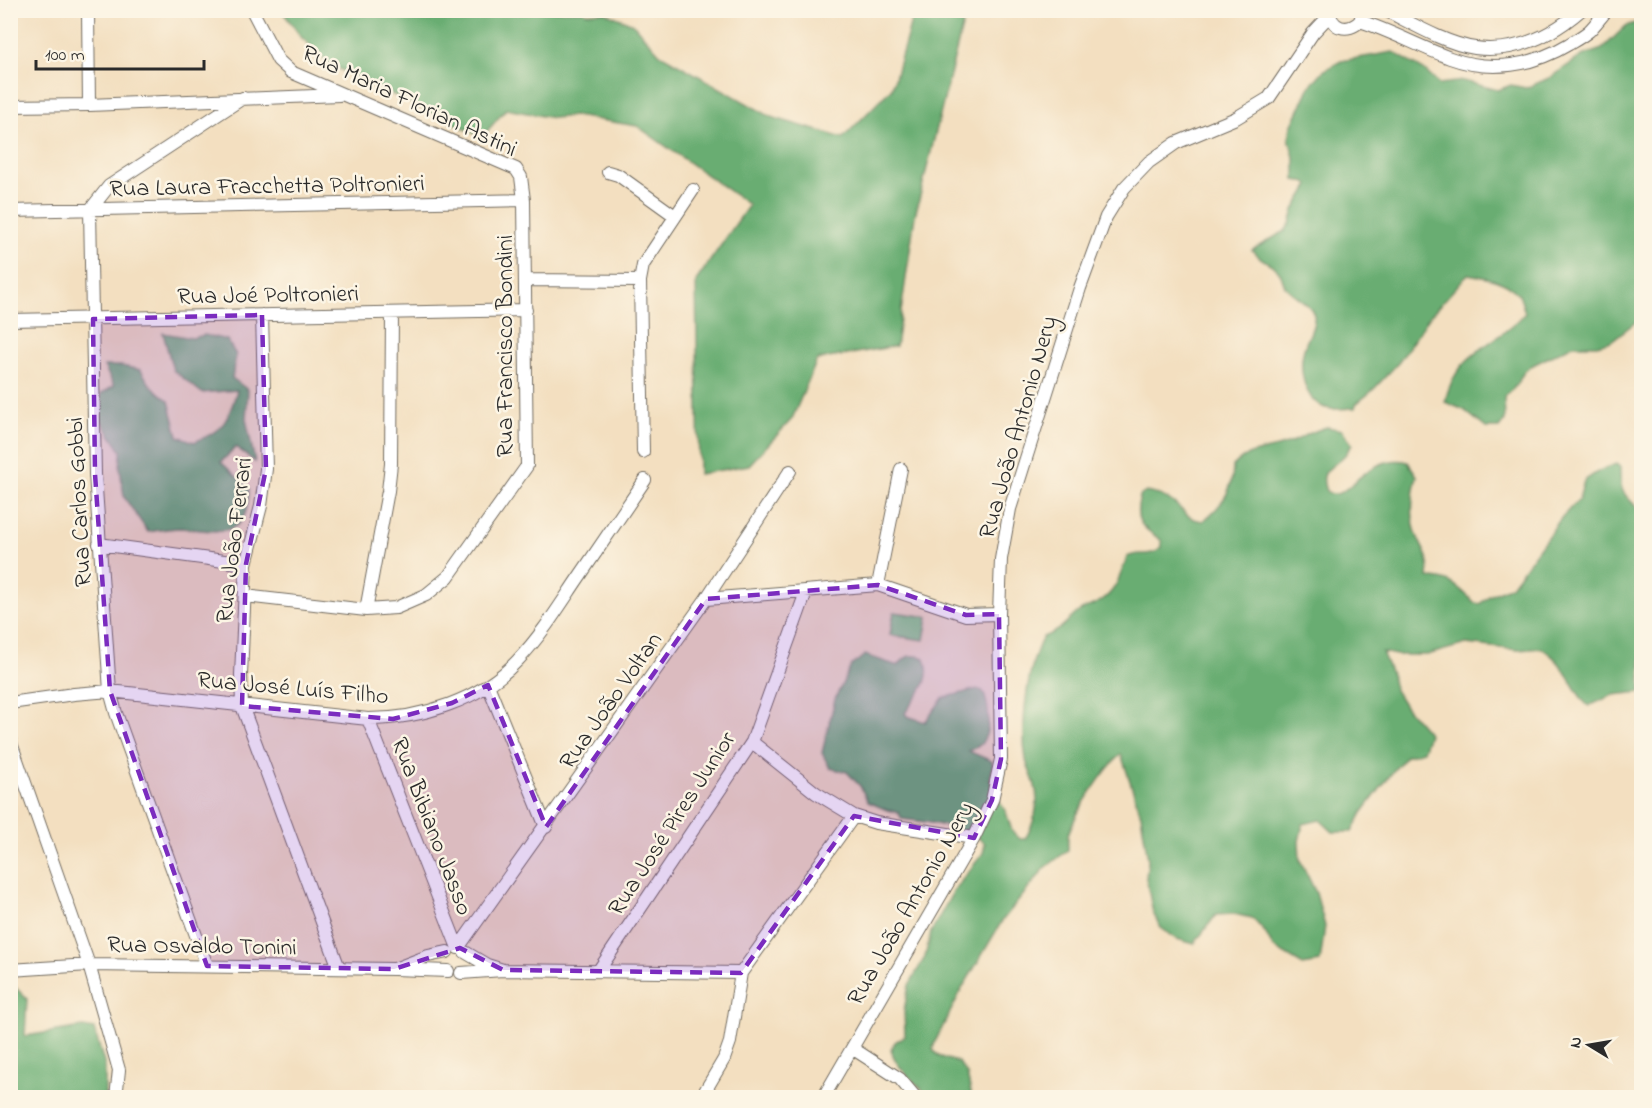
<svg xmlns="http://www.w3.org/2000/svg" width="1652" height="1108" viewBox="0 0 1652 1108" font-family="'Indie Flower',sans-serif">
  <rect width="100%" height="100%" fill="#fcf5e5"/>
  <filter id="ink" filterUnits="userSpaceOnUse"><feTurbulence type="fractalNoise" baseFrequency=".0167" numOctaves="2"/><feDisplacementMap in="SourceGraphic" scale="12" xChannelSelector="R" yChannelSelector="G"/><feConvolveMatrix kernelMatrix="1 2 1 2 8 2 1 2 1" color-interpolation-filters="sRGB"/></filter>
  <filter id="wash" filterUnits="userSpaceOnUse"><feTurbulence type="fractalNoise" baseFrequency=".008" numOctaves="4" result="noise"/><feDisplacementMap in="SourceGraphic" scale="24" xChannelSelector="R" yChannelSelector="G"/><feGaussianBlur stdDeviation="1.35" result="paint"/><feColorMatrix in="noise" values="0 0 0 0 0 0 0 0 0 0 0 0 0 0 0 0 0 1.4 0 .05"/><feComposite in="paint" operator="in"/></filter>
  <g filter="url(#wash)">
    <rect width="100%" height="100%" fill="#f3dfc0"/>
    <path fill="#82c985" stroke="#567a58" stroke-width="1.5" d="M 894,612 L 928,617 L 924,640 L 890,635 Z"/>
    <path fill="#69ad72" stroke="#4a6c4e" stroke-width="1.5" d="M 583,11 L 587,13 L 604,12 L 633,24 L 660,54 L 771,117 L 843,138 L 892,88 L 914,11 L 966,11 L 915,216 L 896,346 L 817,360 L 792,419 L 749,465 L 699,474 L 696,281 L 749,205 L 637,126 L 575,116 L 553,118 L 506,109 L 482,137 L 331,65 L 302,38 L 282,11 Z
      M 1635,23 L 1642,25 L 1641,318 L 1611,341 L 1597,345 L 1573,345 L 1533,365 L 1524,372 L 1514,388 L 1504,397 L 1505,420 L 1499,428 L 1486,428 L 1464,410 L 1445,402 C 1456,350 1495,348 1525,313 C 1523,308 1522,299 1518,294 C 1507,281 1484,277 1468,274 L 1429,317 L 1399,362 L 1372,391 L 1356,404 L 1355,408 C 1346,408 1331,411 1323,407 C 1302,397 1298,365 1305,346 C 1308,337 1316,325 1314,315 C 1310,302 1292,296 1285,286 C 1282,281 1282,273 1277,269 C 1268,261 1261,261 1252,250 L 1285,231 L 1290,224 L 1294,210 L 1309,185 L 1306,182 L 1295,180 L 1295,161 L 1289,138 L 1291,127 L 1310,86 L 1323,71 L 1341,61 L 1393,52 L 1424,70 L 1439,84 L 1464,81 L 1498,90 L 1511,85 L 1526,88 L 1549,78 L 1582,56 L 1602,49 L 1626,26 Z
      M 163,333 L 192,338 L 205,335 L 227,340 L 236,355 L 232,378 L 248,390 L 246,419 L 255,462 L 236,447 L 221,462 L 249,488 C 249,541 219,531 181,528 C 170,528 159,530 148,532 L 124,497 L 120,468 L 121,451 L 100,419 L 101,394 L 114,386 L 104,366 L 121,366 L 141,370 L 151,386 L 169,401 L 178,436 L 194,442 C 224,431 229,420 237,390 L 202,393 L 173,370 Z
      M 1327,427 L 1342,430 L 1352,444 C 1349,448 1347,453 1344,456 C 1331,469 1318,470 1326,491 C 1329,493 1332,494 1335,494 C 1342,494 1347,488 1352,484 C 1367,470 1386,456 1408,462 L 1417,476 C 1412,495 1410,514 1416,533 C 1423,553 1431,554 1428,578 C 1452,578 1458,587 1475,603 L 1480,604 L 1489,596 L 1511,586 L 1562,517 L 1579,499 L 1584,481 L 1599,471 L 1616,464 L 1620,467 C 1620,497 1624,492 1641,512 L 1641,692 L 1613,695 L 1589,706 C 1580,702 1567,671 1557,661 C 1553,656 1547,652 1542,648 L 1518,650 L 1466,644 L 1427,655 L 1396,655 L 1382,652 L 1391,674 L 1395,690 L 1405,706 L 1429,734 L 1423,751 L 1406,756 L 1394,770 L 1362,813 L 1352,832 L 1333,832 L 1320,820 L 1303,824 L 1299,841 L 1300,860 L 1316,893 L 1325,926 L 1320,962 L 1303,965 L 1273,947 L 1265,932 L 1252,918 L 1234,914 L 1216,915 L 1194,944 L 1177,939 L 1161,928 L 1153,913 L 1146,878 L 1148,860 L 1141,815 L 1121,754 C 1104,770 1077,810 1069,832 C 1067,837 1068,844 1068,850 L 1045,868 L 1002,921 L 963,987 L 935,1042 L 933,1050 C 939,1059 949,1059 958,1062 L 967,1074 L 972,1097 L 929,1097 C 916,1081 898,1072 891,1050 L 895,1042 L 905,1036 L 904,1010 L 909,985 L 925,957 L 931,932 L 953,892 L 983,853 L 985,844 C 974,828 922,821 902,819 L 898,812 L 887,810 L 868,802 L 860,786 L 847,772 L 830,768 L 822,753 L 835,699 L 851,666 L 865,655 L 898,666 C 907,654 911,654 925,658 C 934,681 917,695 905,713 L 907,716 L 925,722 L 943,698 L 977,689 L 983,691 C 989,705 992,731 981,744 C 978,747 972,749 968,751 L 992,761 L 993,767 L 990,779 L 992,788 L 1006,812 L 1012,831 L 1020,839 L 1025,839 C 1034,824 1040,804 1035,786 C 1033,777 1028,769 1026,760 C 1020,726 1027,667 1043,637 C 1060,631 1064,624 1077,613 C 1084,607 1094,606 1102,600 C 1117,590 1121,573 1127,557 C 1142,550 1146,559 1162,548 L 1161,540 C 1141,526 1133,522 1140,496 L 1146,492 C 1156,494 1166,496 1174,503 C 1186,513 1187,519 1203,521 C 1222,506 1233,490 1233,466 C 1250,449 1263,452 1284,445 C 1299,440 1311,431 1327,427 Z
      M 10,982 L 27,999 L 25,1036 L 83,1027 L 94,1029 L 105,1066 L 105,1097 L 11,1097 Z"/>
  </g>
  <g filter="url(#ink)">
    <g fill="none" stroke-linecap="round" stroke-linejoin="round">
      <g stroke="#716a5f" stroke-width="14">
        <path id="minor" d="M 88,10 L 89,105
          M 1329,10 C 1331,29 1348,33 1360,21 L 1363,10
          M 1385,10 C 1411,23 1446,44 1475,48 C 1515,53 1551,36 1581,10
          M 1360,21 C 1391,31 1420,47 1450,58 C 1491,73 1533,66 1569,44 C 1576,40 1583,36 1589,31 C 1595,25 1601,17 1607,10
          M 10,106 L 89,105 L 339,95
          M 608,172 L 618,175 L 675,216
          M 10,211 L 524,200
          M 525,280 L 640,281 L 643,265 L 693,190
          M 640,281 L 643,452
          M 262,315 L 266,469 L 261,506 L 246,564 L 241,675 L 242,706 L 339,968
          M 10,320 L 526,310
          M 99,544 L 246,564
          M 878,585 L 901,469
          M 245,596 L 366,610 L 396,608 L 426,595 L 448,577 L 527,466 L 524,200 L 521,177 L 516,169 L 291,72 L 278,60 L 252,10
          M 706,599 L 878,585 L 966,615 L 999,614
          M 366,610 L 388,491 L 391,464 L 392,313
          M 488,685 L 546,827
          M 10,703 L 74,694 L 110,691 L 368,719 C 421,719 481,700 518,660 C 540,637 557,610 575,583 C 598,549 621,515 645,480
          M 368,719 L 458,948
          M 10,740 L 89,965 L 119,1070 L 116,1098
          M 752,742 L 816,793 L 854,816 L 876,823 L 974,838
          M 458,948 L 706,599 L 790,471
          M 447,952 L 428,956 L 394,969 L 448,971
          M 207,966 L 116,713 L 110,691 L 95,474 L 90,210 L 109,186 L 243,98
          M 10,970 L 89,965 L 394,969
          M 503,970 L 741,973
          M 599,970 L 752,742 L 806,592
          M 461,973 L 503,970 L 487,965 L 465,952
          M 852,1048 L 900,1079 L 916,1098
          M 701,1098 L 724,1059 L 730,1042 L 741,973 L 854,816
          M 823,1098 L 974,838 L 992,800 L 1001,759 L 999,614 L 1001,559 L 1010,509 L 1080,288 L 1106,217 L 1124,188 L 1149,162 L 1176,143 L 1236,118 L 1269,98 L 1313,33 L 1329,16"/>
      </g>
      <use href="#minor" stroke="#fff" stroke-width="12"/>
    </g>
  </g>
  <path fill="#7b2cbf" fill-opacity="0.2" stroke="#7b2cbf" stroke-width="4.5" stroke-dasharray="12 8" stroke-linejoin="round" d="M 262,315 L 266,469 L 246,564 L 242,706 L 393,719 L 452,703 L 488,685 L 546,827 L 706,599 L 878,585 L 966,615 L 999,614 L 1001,759 L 992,800 L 974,838 L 854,816 L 741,973 L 503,970 L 460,948 L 394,969 L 207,966 L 110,691 L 95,474 L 93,319 Z"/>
  <g text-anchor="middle" stroke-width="5" stroke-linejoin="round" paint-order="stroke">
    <g font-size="24" fill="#2b2b2b" stroke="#fcf5e5">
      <text transform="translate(410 100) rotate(25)" y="8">Rua Maria Florian Astini</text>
      <text transform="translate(267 185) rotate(-1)" y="8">Rua Laura Fracchetta Poltronieri</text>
      <text transform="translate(268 294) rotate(-1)" y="8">Rua Joé Poltronieri</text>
      <text transform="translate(504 346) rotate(-90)" y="8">Rua Francisco Bondini</text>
      <text transform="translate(1017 427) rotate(-74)" y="8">Rua João Antonio Nery</text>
      <text transform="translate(78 502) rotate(-93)" y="8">Rua Carlos Gobbi</text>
      <text transform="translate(233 540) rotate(-83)" y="8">Rua João Ferrari</text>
      <text transform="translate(293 687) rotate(5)" y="8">Rua José Luís Filho</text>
      <text transform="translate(610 700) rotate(-55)" y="8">Rua João Voltan</text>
      <text transform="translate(671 823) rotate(-57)" y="8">Rua José Pires Junior</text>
      <text transform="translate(433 826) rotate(69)" y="8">Rua Bibiano Jasso</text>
      <text transform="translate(910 903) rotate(-60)" y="8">Rua João Antonio Nery</text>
      <text transform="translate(202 945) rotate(1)" y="8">Rua Osvaldo Tonini</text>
    </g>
  </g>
  <rect width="1652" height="1108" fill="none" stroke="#fcf5e5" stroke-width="36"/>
  <g transform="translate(1589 1045) rotate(281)" stroke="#fcf5e5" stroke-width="4.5" paint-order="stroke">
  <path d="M0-4.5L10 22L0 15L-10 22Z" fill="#2b2b2b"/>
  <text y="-9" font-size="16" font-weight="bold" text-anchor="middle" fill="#2b2b2b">N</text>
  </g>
  <path d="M36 60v9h168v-9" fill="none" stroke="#2b2b2b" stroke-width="3"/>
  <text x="45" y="60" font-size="18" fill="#2b2b2b" stroke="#fcf5e5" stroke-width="4.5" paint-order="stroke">100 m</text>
</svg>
